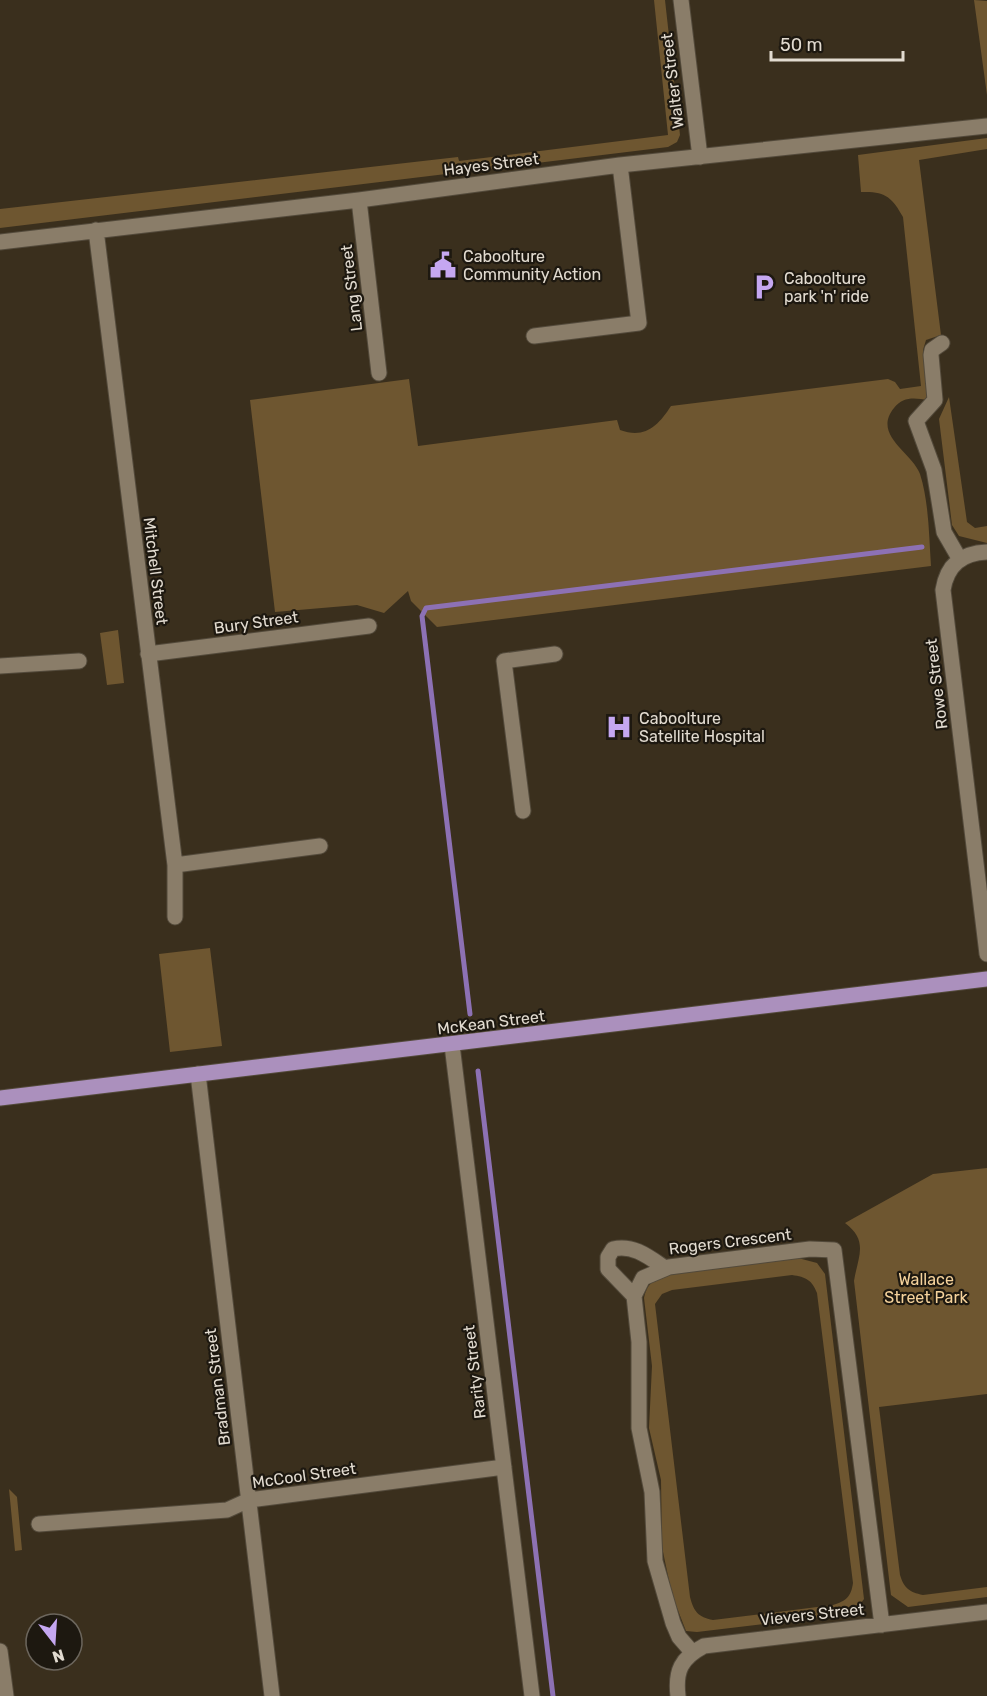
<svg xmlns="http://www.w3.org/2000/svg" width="987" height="1696" viewBox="0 0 987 1696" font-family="Rubik,sans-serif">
  <rect width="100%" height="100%" fill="#3a2f1d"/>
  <path fill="#6e5630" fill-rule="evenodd" d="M 654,0 L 665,0 L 680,135 L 677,142 L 668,147 L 0,228 L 0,209 L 458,157 L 459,161 L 668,135 Z
    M 974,0 L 987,1 L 987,95 Z
    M 987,138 L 987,149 L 919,160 L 941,335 L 926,340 L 923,350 L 928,400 C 915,398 903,396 894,408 C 872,435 912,452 920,474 C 929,502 929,537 931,566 L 437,627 L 411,601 L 408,591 L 384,613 L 357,605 L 275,612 L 250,400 L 409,379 L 418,446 L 617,420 L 620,430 C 645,439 658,426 671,406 L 888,379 L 895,382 L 900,389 L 921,386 L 903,217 C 892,197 885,191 861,192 L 858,155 Z
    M 949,397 L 967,522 L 975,528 L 987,526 L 987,543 L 959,536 L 952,525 L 939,419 Z
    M 118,630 L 124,683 L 107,685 L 100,633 Z
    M 210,948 L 222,1046 L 170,1052 L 159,954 Z
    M 987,1168 L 987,1394 L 879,1407 L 900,1575 C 904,1588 909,1592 923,1595 L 987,1587 L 987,1597 L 908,1607 L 891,1595 L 890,1587 L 854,1281 C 858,1256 869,1241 845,1223 L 933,1174 Z
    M 798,1258 L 817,1263 L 825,1274 L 864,1599 L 855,1611 L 846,1614 L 697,1632 L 686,1631 L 672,1595 L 662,1547 L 661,1480 L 649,1428 L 652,1366 L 644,1298 C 647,1285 651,1282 663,1275 ZM 792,1275 C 806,1277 812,1280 817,1293 L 853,1583 C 851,1597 846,1601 833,1605 L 713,1620 C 698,1617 694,1612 690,1597 L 655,1304 L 662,1294 L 672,1290 Z
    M 9,1489 L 17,1497 L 22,1550 L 15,1551 Z"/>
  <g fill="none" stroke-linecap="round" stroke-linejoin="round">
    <path stroke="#8d71b4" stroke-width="5" d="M 470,1014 L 422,616 L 426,608 L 922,547
      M 478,1071 L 553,1696"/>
    <g stroke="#534a3b" stroke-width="17">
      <path id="minor" d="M 681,0 L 700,157
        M 359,200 L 379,373
        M 96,230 L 175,865 L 175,917
        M 0,242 L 359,200 L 620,165 L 987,126
        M 534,336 L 639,323 L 620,165
        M 942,343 L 932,350 L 931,355 L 935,400 L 916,421 L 934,470 L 944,532 L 959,558
        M 987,552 C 962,553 947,565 943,590 L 987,954
        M 148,654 L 369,626
        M 0,666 L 79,661
        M 523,811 L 504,661 L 555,654
        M 175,865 L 320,846
        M 452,1045 L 532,1696
        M 198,1074 L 272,1696
        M 634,1296 L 608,1269 L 608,1257 L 613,1249 C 633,1244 649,1257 665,1268
        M 39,1524 L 227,1510 L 249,1500 L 504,1467
        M 0,1651 L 6,1696
        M 692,1652 L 679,1637 L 673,1623 L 655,1561 L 652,1492 L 639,1428 L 639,1342 L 634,1296 L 643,1278 L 669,1267 L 810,1249 L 834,1250 L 882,1625
        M 678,1696 C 675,1671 681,1658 704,1646 L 987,1612"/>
    </g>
    <g stroke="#534a3b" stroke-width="17">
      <path id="major" d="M 0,1098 L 987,979"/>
    </g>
    <use href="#minor" stroke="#8a7d69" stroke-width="15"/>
    <use href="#major" stroke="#ab90bd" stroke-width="15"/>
  </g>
  <defs>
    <g id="civic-bare" transform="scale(2.07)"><path d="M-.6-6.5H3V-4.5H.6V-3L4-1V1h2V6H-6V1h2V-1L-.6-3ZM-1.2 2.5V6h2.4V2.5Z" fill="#c5a7f1" stroke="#1d1810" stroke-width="2.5" paint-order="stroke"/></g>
    <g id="parking-bare" transform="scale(2.07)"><path d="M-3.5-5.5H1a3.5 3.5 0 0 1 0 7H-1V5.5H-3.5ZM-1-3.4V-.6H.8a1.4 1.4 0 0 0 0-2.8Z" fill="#c5a7f1" stroke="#1d1810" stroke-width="2.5" paint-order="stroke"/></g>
    <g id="hospital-bare" transform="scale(2.07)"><path d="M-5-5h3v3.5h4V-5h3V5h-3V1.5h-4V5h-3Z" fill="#c5a7f1" stroke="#1d1810" stroke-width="2.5" paint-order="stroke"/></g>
  </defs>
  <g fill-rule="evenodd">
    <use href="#civic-bare" x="443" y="265"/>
    <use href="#parking-bare" x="764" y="287"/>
    <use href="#hospital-bare" x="619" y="727"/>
  </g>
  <g text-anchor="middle" stroke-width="4.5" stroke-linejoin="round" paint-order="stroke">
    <g font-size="16" fill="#e2dbd0" stroke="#1d1810">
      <text transform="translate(672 81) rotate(-97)" y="6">Walter Street</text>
      <text transform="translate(491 164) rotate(-7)" y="6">Hayes Street</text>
      <text transform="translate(351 288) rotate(-97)" y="6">Lang Street</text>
      <text transform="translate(156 571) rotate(83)" y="6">Mitchell Street</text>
      <text transform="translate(256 622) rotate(-8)" y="6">Bury Street</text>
      <text transform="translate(936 684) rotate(-97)" y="6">Rowe Street</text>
      <text transform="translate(491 1022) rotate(-7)" y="6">McKean Street</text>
      <text transform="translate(730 1241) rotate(-7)" y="6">Rogers Crescent</text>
      <text transform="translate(474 1372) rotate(-97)" y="6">Rarity Street</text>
      <text transform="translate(217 1387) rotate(-97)" y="6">Bradman Street</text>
      <text transform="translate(304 1475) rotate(-8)" y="6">McCool Street</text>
      <text transform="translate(812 1614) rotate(-6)" y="6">Vievers Street</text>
    </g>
    <g font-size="16" fill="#e2dbd0" stroke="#1d1810" text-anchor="start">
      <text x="463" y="262">Caboolture<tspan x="463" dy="18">Community Action</tspan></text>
      <text x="784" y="284">Caboolture<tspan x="784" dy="18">park 'n' ride</tspan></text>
      <text x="639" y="724">Caboolture<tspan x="639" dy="18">Satellite Hospital</tspan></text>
    </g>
    <g font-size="16" fill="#f6d39c" stroke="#1d1810">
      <text x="926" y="1285">Wallace<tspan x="926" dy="18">Street Park</tspan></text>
    </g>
  </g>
  <g transform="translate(54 1642) rotate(163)"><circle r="28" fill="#1d1810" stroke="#6c665d" stroke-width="1.5"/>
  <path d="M0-4.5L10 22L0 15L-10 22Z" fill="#c5a7f1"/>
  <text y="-9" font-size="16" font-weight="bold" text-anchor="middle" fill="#e2dbd0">N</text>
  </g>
  <path d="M771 51v9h132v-9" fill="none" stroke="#e2dbd0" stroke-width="3"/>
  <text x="780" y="51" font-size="18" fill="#e2dbd0" stroke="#1d1810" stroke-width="4.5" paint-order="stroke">50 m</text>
</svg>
